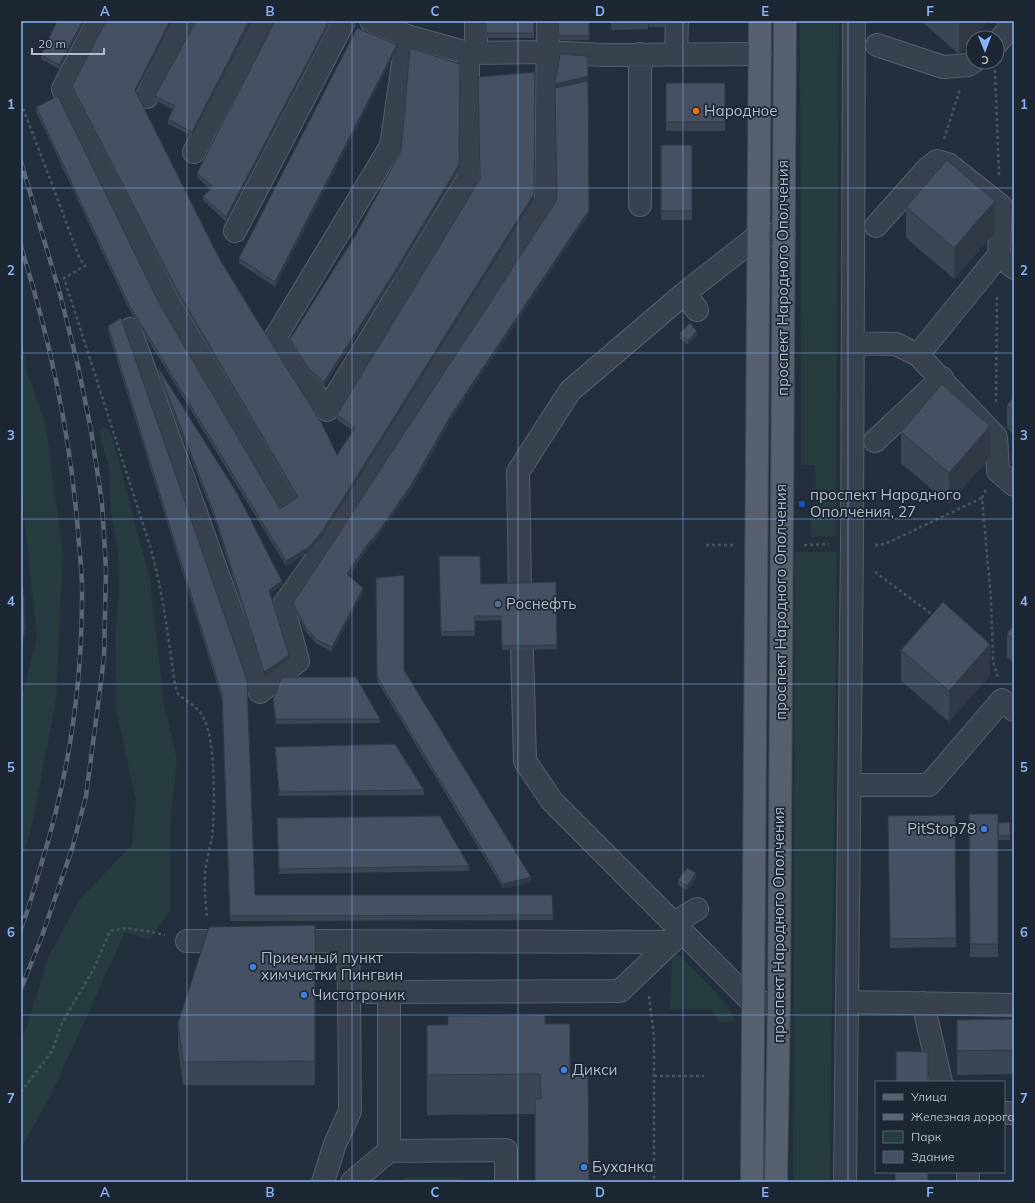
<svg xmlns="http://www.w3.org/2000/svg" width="1035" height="1203" viewBox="0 0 1035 1203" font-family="Mulish,sans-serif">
  <rect width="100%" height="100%" fill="#242f3e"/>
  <path fill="#263c3f" d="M 800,21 L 839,21 L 836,536 L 811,537 L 810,510 L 816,509 L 815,465 L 801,465 Z
    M 21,333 L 27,372 L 46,425 L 63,555 L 56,699 L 32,826 L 21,862 L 21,700 L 37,638 L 21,489 Z
    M 102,427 L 108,430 L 112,436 L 150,580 L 164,704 L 177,760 L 170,829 L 170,911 L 150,940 L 125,932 L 54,1089 L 21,1149 L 21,1044 L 49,956 L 79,900 L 132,845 L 136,801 L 116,709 L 115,634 L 119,594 L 118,550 L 111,514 L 109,469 L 99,431 Z
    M 795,552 L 837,552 L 830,1182 L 793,1182 Z
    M 672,949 C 695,971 721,992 736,1022 L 720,1022 L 711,1009 L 670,1009 Z
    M 405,1178 L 465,1178 L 459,1182 L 401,1182 Z"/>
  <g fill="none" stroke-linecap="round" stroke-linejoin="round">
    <g stroke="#565f6c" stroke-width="24">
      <path id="minor" d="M 98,21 L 63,89 L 167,300 L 286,501
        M 371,21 L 407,36 L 468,53 L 549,52 L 604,55 L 760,54
        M 476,21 L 476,53
        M 407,36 L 391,146 L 275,338 L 327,410 L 468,179 L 468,53
        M 997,43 L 1008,30 L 1009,21
        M 877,45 L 943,67 L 968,65 L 973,62
        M 640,54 L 640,205
        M 676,54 L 677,21
        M 147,97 L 183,21
        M 194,152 L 263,21
        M 876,226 L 928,168 L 937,161 L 948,164 L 1001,206 L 999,255
        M 235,231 L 344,21
        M 685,293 L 697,310
        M 130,329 L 260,692 L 298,661 L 283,606 L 330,540 L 546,200 L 548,21
        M 853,343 L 896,344 L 918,355 L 999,255 L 1014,268
        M 918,355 L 996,437 L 998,471 L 1014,485
        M 875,441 L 942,378
        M 520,587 L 518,472 L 570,391 L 685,293 L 759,235 L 784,235
        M 522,650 L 525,761 L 552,801 L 753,1003 L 779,1003
        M 850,785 L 929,785 L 1002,700 L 1014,710
        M 674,923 L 697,909
        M 187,941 L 235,941
        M 285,941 L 670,942
        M 348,941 L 349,992
        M 847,1002 L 1014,1005
        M 923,1003 L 941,1082
        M 1004,1113 L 1014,1113
        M 389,1151 L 506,1150 L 506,1182
        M 323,1182 L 335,1144 L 350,1111 L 349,992 L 389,992
        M 352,1182 L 389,1151 L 389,992 L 620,991 L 682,932
        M 845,1182 L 852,545 L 854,21
        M 968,1182 L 968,1172"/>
    </g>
    <g stroke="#414a57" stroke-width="24">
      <path id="major" d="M 752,1182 L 760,21
        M 776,1182 L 779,1003 L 785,21"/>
    </g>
    <path stroke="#44595c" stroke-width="2.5" stroke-dasharray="3 3" stroke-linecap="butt" d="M 995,70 L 999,175
      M 21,103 L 52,184 L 79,257 L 85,266 L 64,278 L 150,546 C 163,591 168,637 175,684 L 178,694 C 188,703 198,706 204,719 C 216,742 215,810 212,837 C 210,850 205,863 205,876 C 204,890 206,905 207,919
      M 944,139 L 960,89
      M 996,402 L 997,295
      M 986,490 L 982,498 L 991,599 L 993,661 L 998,678
      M 706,545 L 734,545
      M 804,545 L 829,544
      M 875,545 L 885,544 L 982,498
      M 875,572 L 934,616
      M 649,996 L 654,1037 L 654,1182
      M 654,1076 L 704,1076
      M 21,1092 L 52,1051 L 62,1023 L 93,970 L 110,931 L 126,928 L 147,931 L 165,935"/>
    <use href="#minor" stroke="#38414e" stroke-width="22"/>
    <use href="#major" stroke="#56606e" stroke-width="22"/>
    <g stroke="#5a6575" stroke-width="4.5">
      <path id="rail" d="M 21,162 L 60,294 L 78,366 L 91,430 L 102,503 L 106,569 L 104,657 L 95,728 L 86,796 L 72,849 L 42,936 L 21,989
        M 21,247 C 50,339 70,435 78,531 C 79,549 82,568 82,586 C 83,681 69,775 41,865 C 35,886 29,908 21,928"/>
    </g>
    <use href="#rail" stroke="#1d2633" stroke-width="3" stroke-dasharray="9" stroke-linecap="butt"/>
  </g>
  <path fill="#3b4654" d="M 85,21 L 59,69 L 41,59 L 41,55 Z
    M 172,21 L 136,92 L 219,258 L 337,455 L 353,431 L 337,420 L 337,415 L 534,199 L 322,536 L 309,552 L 286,566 L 129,309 L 36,111 L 36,107 L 159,303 L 280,509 L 296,499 L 177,294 L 72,90 L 72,86 Z
    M 196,21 L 192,136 L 168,124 L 168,119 L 173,110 L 155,100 L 155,96 Z
    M 275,21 L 331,21 L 226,222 L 203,200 L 203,196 L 210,189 L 197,177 L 197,173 Z
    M 446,21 L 462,21 L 462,23 Z
    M 486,21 L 534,21 L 534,38 L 486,38 Z
    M 558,21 L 589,21 L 589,40 L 559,40 Z
    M 611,21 L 648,21 L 648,29 L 611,30 Z
    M 648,21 L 667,21 L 667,27 L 649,27 Z
    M 921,21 L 988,21 L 959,54 Z
    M 397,49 L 275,287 L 239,263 L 239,258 Z
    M 588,76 L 589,214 L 451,420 L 411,490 L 374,542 L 369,546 L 349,576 L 363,592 L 332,652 L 317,644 L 306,632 L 293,608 L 293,603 L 557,200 Z
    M 666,83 L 725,83 L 725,131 L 666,131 Z
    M 661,145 L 692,145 L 692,220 L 661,220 Z
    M 459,170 L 397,273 L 324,386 L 308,373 L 290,343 L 290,339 Z
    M 1014,179 L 1014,204 L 1013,204 L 1013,180 Z
    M 906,207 L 995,232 L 954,279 L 906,238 Z
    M 108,326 L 247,680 L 255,895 L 552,895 L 553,920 L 230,921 L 222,700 L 108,331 Z
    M 680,333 L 697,335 L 688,345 L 680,338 Z
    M 158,369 L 282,585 L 270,594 L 289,659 L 264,677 L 214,517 L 158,374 Z
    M 1014,397 L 1014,435 L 1007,428 L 1007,405 Z
    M 901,432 L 990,457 L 949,504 L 901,463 Z
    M 439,556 L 481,584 L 556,582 L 557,649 L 502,650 L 501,620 L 475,621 L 475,636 L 441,636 Z
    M 376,578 L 404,670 L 531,882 L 503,888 L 377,681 Z
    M 1014,625 L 1014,664 L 1007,657 L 1007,634 Z
    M 901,650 L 990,675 L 949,722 L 901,681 Z
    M 273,699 L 380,719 L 380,723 L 276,724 L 273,704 Z
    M 275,747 L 424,790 L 424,795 L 279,796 Z
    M 969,814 L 998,814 L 998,957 L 970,957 Z
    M 955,815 L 956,947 L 890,948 L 888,816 Z
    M 277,818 L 469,866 L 469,871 L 279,874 Z
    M 1010,822 L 1010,840 L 998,840 L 998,823 Z
    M 696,878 L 687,890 L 678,885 L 678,880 Z
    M 315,925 L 315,1085 L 183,1085 L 178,1047 L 178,1023 Z
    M 1014,1019 L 1014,1074 L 957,1075 L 957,1020 Z
    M 545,1024 L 570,1073 L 589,1182 L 535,1182 L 535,1114 L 427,1115 L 427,1025 Z"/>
  <path fill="#303945" d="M 83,21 L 85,21 L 59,69 L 59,65 Z
    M 170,21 L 172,21 L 135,94 L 135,90 Z
    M 249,21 L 252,21 L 192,136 L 192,132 Z
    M 329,21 L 331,21 L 226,222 L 226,217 Z
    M 961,21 L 988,21 L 959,54 L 959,23 Z
    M 397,45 L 397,49 L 275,287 L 275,282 Z
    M 460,64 L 459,170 L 397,273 L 324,386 L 324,382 Z
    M 535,72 L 534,199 L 322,536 L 309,552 L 286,566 L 286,561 L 309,547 Z
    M 588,76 L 588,85 L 555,93 L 555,84 Z
    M 995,201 L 995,232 L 954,279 L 954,248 Z
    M 589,210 L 589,214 L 451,420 L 411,490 L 374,542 L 369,546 L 347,578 L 347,574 L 369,542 L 451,415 Z
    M 697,331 L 697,335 L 688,345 L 688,341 Z
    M 990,426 L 990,457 L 949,504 L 949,473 Z
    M 282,581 L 282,585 L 269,595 L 269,590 Z
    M 363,588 L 363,592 L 332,652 L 332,647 Z
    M 25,629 L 25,634 L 21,655 L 21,650 Z
    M 990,644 L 990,675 L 949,722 L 949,691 Z
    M 289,655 L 289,659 L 264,677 L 264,672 Z
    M 696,873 L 696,878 L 687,890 L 687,886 Z
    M 531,877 L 531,882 L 503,888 L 503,884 Z"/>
  <path fill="#455162" stroke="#303945" d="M 57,21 L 83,21 L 59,65 L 41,55 Z
    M 106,21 L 170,21 L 135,90 L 219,258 L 250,309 L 322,424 L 337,455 L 355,428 L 337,415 L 480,179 L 478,77 L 535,72 L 534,194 L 322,532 L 309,547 L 286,561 L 129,305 L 36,107 L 58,96 L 159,303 L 280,509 L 298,497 L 177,290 L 72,86 Z
    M 196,21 L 249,21 L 192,132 L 168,119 L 175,106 L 155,96 Z
    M 275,21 L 329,21 L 226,217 L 203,196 L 213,187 L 197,173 Z
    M 486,21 L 534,21 L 534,33 L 486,33 Z
    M 558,21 L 589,21 L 589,36 L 559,36 Z
    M 648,21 L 667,21 L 667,22 L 649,23 Z
    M 357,28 L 397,45 L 275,282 L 239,258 Z
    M 410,48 L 460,64 L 459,165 L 397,268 L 324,382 L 308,368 L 290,339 L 355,236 L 401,151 Z
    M 560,54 L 588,56 L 588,76 L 555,84 Z
    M 588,81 L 589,210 L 451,415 L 411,485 L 374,538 L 369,542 L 347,574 L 363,588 L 332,647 L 317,640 L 306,628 L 293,603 L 557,200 L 555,88 Z
    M 666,83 L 725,83 L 725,122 L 666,122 Z
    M 661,145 L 692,145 L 692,211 L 661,211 Z
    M 947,160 L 995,201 L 954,248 L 906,207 Z
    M 121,318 L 247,680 L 255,895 L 552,895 L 553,915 L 230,916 L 222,695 L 108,326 Z
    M 690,323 L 697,331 L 688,341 L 680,333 Z
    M 158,369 L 159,369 L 237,493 L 282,581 L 269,590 L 289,655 L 264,672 L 214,513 Z
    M 942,384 L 990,426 L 949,473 L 901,432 Z
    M 1014,397 L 1014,411 L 1007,405 Z
    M 439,556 L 480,556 L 481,584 L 556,582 L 557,645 L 502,646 L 501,616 L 475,616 L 475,631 L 441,632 Z
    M 21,575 L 24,597 L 25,629 L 21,650 Z
    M 404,575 L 404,670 L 531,877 L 503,884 L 377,677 L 376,578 Z
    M 943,602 L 990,644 L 949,691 L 901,650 Z
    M 1014,625 L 1014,640 L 1007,634 Z
    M 282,677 L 356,677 L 380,719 L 276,719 L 273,699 Z
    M 395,744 L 424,790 L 279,792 L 275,747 Z
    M 969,814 L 998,814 L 998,944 L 970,944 Z
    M 955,815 L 956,938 L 890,939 L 888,816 Z
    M 440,816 L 469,866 L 279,869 L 277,818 Z
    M 1010,822 L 1010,836 L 998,835 L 998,823 Z
    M 687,868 L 696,873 L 687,886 L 678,880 Z
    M 315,925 L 315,1061 L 183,1062 L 178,1023 L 209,927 Z
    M 545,1015 L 545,1024 L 570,1024 L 570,1073 L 588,1073 L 589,1182 L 535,1182 L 535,1099 L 541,1099 L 540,1074 L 427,1075 L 427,1025 L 448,1025 L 448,1016 Z
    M 1014,1019 L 1014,1050 L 957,1051 L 957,1020 Z
    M 896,1051 L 928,1052 L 928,1082 L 896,1082 Z
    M 895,1172 L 928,1172 L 928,1182 L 895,1182 Z"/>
  <path fill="none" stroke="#8ab4f8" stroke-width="1" stroke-opacity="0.55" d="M 187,21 L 187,1182M 352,21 L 352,1182M 518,21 L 518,1182M 683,21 L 683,1182M 848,21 L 848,1182M 21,188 L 1014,188M 21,353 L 1014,353M 21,519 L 1014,519M 21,684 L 1014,684M 21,850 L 1014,850M 21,1015 L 1014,1015"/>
  <circle fill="#e8710a" stroke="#1d2633" stroke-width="1.5" cx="696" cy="111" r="4"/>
  <rect fill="#1a4fb4" stroke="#1d2633" stroke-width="1.5" x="798" y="500" width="8" height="8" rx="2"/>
  <circle fill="#5c6f8a" stroke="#1d2633" stroke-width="1.5" cx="498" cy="604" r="4"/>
  <g fill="#3f7fe0" stroke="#1d2633" stroke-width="1.5">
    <circle cx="984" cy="829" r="4"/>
    <circle cx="253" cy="967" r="4"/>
    <circle cx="304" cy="995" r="4"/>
    <circle cx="564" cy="1070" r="4"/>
    <circle cx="584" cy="1167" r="4"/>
  </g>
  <g text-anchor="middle" stroke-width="3.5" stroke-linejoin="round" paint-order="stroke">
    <g font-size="15" fill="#b4bcc9" stroke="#1d2633" text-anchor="start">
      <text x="704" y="116">Народное</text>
      <text x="810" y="500">проспект Народного<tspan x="810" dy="17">Ополчения, 27</tspan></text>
      <text x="506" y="609">Роснефть</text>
      <text x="976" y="834" text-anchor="end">PitStop78</text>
      <text x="261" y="963">Приемный пункт<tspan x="261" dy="17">химчистки Пингвин</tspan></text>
      <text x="312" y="1000">Чистотроник</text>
      <text x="572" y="1075">Дикси</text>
      <text x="592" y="1172">Буханка</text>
    </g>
    <g font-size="15" fill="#b4bcc9" stroke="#1d2633">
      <text transform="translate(783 278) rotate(-90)" y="5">проспект Народного Ополчения</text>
      <text transform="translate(781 602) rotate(-90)" y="5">проспект Народного Ополчения</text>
      <text transform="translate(779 925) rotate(-90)" y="5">проспект Народного Ополчения</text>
    </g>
  </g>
  <rect width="1035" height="1203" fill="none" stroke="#1d2633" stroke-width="44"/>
  <rect x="875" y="1081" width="130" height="92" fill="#1d2633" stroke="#59626f"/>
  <rect x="883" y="1094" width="20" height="6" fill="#56606e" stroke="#59626f"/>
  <text x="911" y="1101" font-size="12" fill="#b4bcc9">Улица</text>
  <rect x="883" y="1114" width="20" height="6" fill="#5a6575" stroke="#59626f"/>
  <text x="911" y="1121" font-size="12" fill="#b4bcc9">Железная дорога</text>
  <rect x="883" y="1131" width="20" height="12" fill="#263c3f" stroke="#59626f"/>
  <text x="911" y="1141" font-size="12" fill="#b4bcc9">Парк</text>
  <rect x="883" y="1151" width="20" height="12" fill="#455162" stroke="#59626f"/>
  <text x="911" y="1161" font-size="12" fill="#b4bcc9">Здание</text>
  <g transform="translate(985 50) rotate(179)"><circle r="19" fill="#1d2633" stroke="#59626f"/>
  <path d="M0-3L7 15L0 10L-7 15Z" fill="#8ab4f8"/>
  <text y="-6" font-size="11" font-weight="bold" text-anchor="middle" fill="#b4bcc9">С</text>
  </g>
  <path d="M32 48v6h72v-6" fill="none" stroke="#b4bcc9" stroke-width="2"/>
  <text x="38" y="48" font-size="12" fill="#b4bcc9" stroke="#1d2633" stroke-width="3" paint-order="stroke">20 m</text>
  <rect x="22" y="22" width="991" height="1159" fill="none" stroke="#8ab4f8" stroke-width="1.5"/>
  <g font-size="13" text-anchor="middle" font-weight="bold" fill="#8ab4f8">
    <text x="105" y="16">A</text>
    <text x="270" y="16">B</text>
    <text x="435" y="16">C</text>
    <text x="600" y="16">D</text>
    <text x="765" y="16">E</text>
    <text x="930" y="16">F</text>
    <text x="11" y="109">1</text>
    <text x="1024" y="109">1</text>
    <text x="11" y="275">2</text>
    <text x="1024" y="275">2</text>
    <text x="11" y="440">3</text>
    <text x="1024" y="440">3</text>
    <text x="11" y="606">4</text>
    <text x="1024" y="606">4</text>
    <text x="11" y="772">5</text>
    <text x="1024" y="772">5</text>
    <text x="11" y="937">6</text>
    <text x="1024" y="937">6</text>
    <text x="11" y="1103">7</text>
    <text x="1024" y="1103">7</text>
    <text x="105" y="1197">A</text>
    <text x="270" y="1197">B</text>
    <text x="435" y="1197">C</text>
    <text x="600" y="1197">D</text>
    <text x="765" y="1197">E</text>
    <text x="930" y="1197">F</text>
  </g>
</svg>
